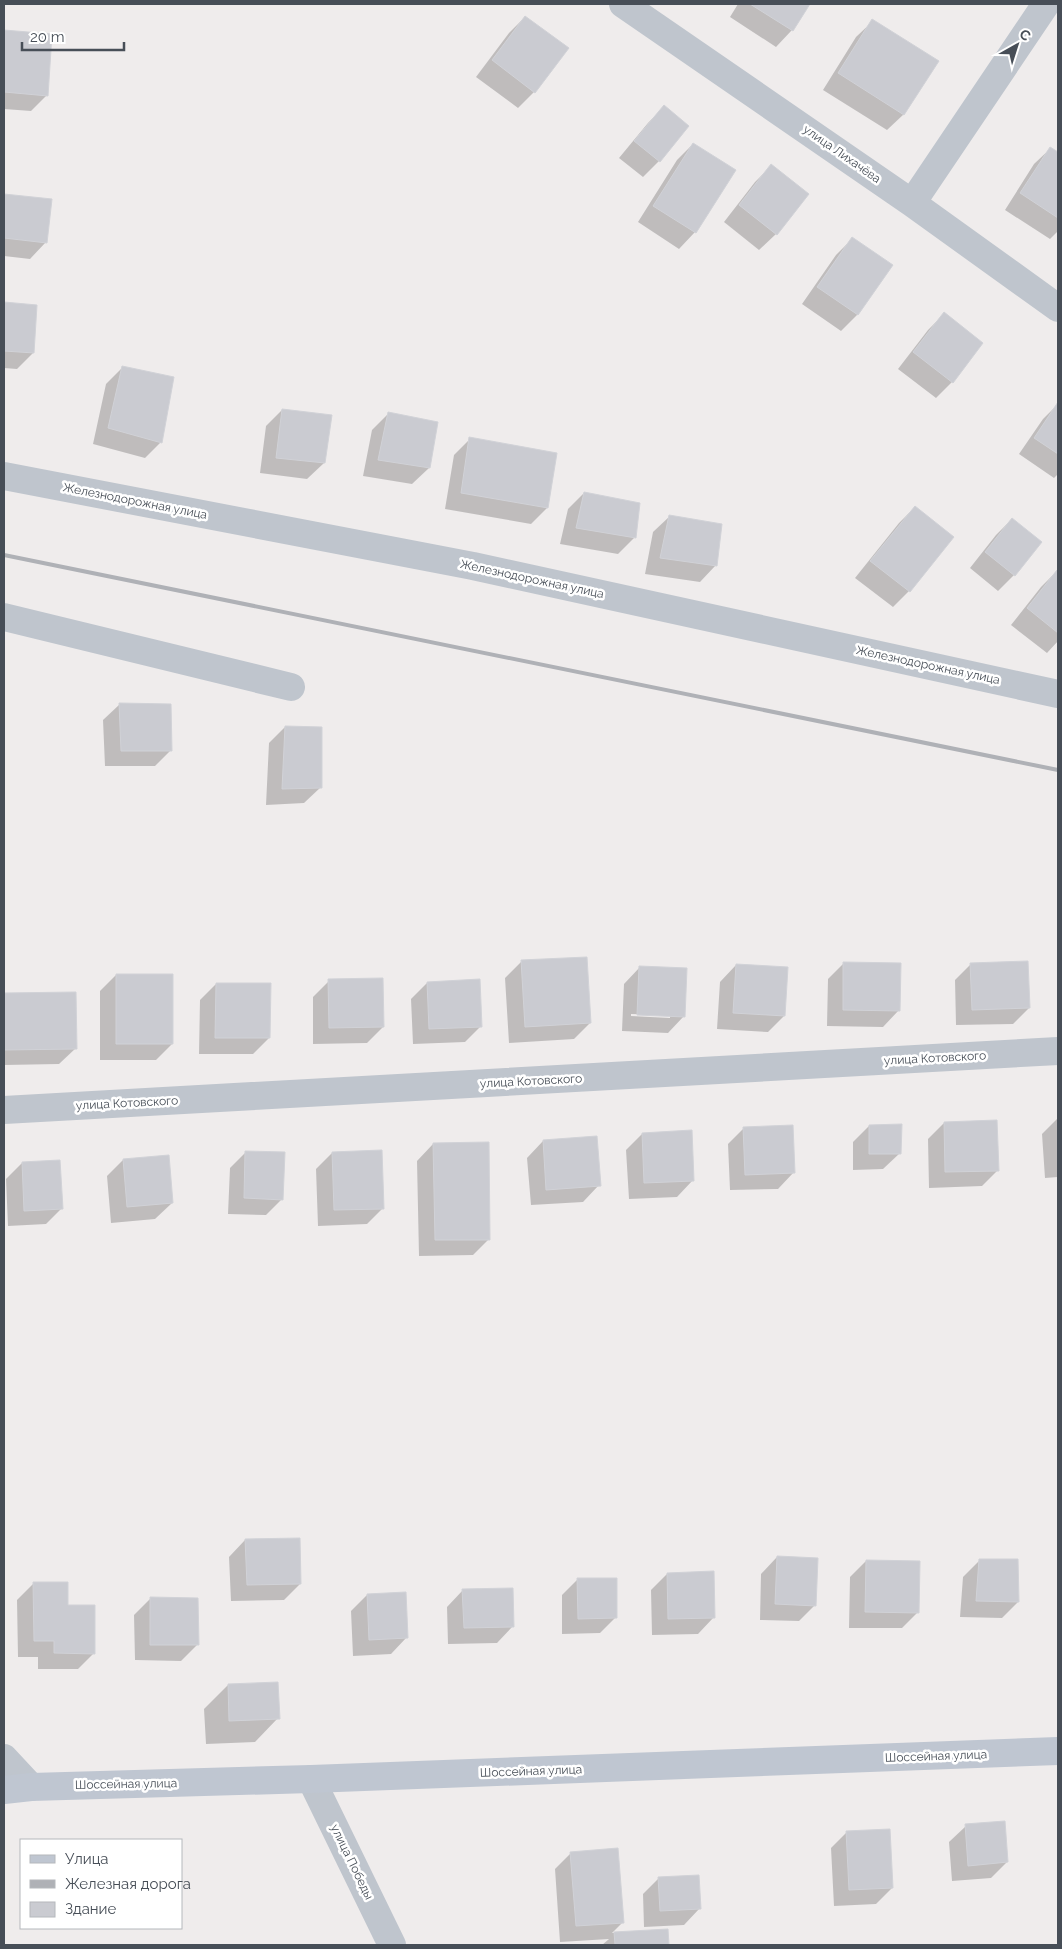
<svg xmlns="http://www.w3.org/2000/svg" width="1062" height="1949" viewBox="0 0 1062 1949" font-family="Raleway,sans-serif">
  <rect width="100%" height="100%" fill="#efecec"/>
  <path fill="#0003" fill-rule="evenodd" d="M 738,4 L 809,4 L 792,30 L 776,47 L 730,17 Z
    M 525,17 L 567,48 L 534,92 L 518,108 L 476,77 L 509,33 Z
    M 873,21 L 904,114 L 887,130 L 823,90 L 856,37 Z
    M 4,31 L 51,35 L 47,95 L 31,111 L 4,109 Z
    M 664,107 L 659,161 L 643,177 L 619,158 L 648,123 Z
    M 693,144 L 734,171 L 695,232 L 679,249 L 638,222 L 677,160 Z
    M 1051,148 L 1058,153 L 1058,231 L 1050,239 L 1005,210 L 1034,164 Z
    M 771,166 L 776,234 L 759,250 L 724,222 L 755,182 Z
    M 4,195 L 50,200 L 46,242 L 30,259 L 4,256 Z
    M 852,239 L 891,265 L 857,315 L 841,331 L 802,304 L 836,255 Z
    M 4,304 L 36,306 L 33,353 L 17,369 L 4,368 Z
    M 944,314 L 982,343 L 952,382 L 936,398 L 898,369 L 928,330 Z
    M 122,368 L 161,442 L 145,458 L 93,444 L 106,384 Z
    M 1058,404 L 1058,474 L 1054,478 L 1019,454 L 1043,419 Z
    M 282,410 L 324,463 L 307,479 L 260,473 L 266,426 Z
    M 388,414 L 429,468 L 412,484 L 363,476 L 372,430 Z
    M 470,439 L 547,508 L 531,524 L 445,509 L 454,455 Z
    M 584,493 L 634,538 L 618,554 L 560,544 L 568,509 Z
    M 915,507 L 952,537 L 909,591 L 893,607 L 855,578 L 899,523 Z
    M 670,516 L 716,565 L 700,582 L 645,574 L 653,532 Z
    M 1012,519 L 1014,575 L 998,591 L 970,568 L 996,535 Z
    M 1057,571 L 1058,641 L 1047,653 L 1011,625 L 1041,587 Z
    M 120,704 L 171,750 L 155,766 L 105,766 L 103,720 Z
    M 285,727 L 321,787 L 304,803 L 266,805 L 269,743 Z
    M 521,962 L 590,1023 L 574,1039 L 509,1043 L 505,978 Z
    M 844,963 L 899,1010 L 883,1027 L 827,1026 L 828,979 Z
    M 971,964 L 1029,1008 L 1013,1024 L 956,1025 L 955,980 Z
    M 736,965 L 784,1016 L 768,1032 L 717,1029 L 720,982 Z
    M 640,967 L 684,1016 L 668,1033 L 622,1031 L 624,984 ZM 631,1014 L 670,1015 L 670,1018 L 631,1016 Z
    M 116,975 L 172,1044 L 156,1060 L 100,1060 L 100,991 Z
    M 329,981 L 383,1027 L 367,1043 L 313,1044 L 313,997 Z
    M 427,983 L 481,1026 L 465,1042 L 413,1044 L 411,999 Z
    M 216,984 L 269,1038 L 253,1054 L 199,1054 L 200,1000 Z
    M 75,993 L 76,1048 L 59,1064 L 4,1065 L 4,994 Z
    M 1058,1118 L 1058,1177 L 1045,1178 L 1042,1134 Z
    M 944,1123 L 998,1170 L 982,1186 L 929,1188 L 928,1139 Z
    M 869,1126 L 900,1153 L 883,1169 L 853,1170 L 853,1142 Z
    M 744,1128 L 794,1172 L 778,1189 L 730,1190 L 728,1144 Z
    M 642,1134 L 693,1180 L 677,1197 L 629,1199 L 626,1150 Z
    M 543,1141 L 599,1185 L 583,1202 L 531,1205 L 527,1158 Z
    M 433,1144 L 489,1239 L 473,1255 L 419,1256 L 417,1161 Z
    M 246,1152 L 282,1199 L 266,1215 L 228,1214 L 230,1168 Z
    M 332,1153 L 383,1208 L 367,1224 L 318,1226 L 316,1169 Z
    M 123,1160 L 172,1203 L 155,1219 L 111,1223 L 107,1176 Z
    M 22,1163 L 62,1208 L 46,1224 L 8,1226 L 6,1179 Z
    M 245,1540 L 300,1584 L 284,1600 L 231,1601 L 229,1557 Z
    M 777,1557 L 815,1605 L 799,1621 L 760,1620 L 761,1574 Z
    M 866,1561 L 918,1612 L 902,1628 L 849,1628 L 850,1577 Z
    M 979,1561 L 1018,1602 L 1002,1618 L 960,1617 L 963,1577 Z
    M 667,1574 L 714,1617 L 698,1634 L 652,1635 L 651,1590 Z
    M 578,1579 L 616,1617 L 600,1633 L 562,1634 L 562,1595 Z
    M 34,1583 L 67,1607 L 94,1653 L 78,1669 L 38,1669 L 38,1657 L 18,1657 L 17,1600 Z
    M 463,1590 L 513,1626 L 497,1643 L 448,1644 L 447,1607 Z
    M 367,1595 L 407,1637 L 391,1654 L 353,1656 L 351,1611 Z
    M 150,1599 L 198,1644 L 181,1661 L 135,1660 L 134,1615 Z
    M 228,1685 L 278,1718 L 255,1742 L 206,1744 L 204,1709 Z
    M 966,1826 L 1007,1862 L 991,1878 L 952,1881 L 949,1842 Z
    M 847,1832 L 892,1888 L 876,1904 L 834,1906 L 831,1848 Z
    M 571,1853 L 622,1923 L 612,1933 L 667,1930 L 667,1945 L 602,1945 L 609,1939 L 560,1942 L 555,1869 Z
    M 659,1878 L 700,1908 L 684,1925 L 644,1927 L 643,1894 Z"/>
  <path fill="#cacbd1" stroke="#d1d2d7" d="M 750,4 L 810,4 L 793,31 Z
    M 525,16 L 569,48 L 535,93 L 492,60 Z
    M 872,19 L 939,61 L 904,115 L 838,73 Z
    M 4,30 L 52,34 L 48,96 L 4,92 Z
    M 664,105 L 689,126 L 660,162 L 634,141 Z
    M 693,143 L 736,170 L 696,233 L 653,206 Z
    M 1050,147 L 1058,152 L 1058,218 L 1020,193 Z
    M 771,164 L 809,194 L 777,235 L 739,205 Z
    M 4,194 L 52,199 L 47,243 L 4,238 Z
    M 852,237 L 893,265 L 858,315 L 817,287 Z
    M 4,302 L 37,305 L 34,353 L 4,351 Z
    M 944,312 L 983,343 L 953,383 L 913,352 Z
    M 122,366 L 174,377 L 162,443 L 108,428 Z
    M 1058,402 L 1058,454 L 1034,438 Z
    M 282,409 L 332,415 L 325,463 L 276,458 Z
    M 388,412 L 438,422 L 430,468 L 378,460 Z
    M 469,437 L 557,453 L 548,508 L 461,493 Z
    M 584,492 L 640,503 L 636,538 L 576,528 Z
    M 915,506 L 954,537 L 910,592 L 870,561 Z
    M 669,515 L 722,524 L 717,566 L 660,558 Z
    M 1012,518 L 1042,542 L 1015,576 L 985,552 Z
    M 1057,570 L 1058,571 L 1058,633 L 1027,608 Z
    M 119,703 L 171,704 L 172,751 L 121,751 Z
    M 285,726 L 322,727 L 322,788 L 282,789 Z
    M 587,957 L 591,1023 L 525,1027 L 521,960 Z
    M 1028,961 L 1030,1008 L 972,1010 L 970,963 Z
    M 843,962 L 901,963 L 900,1011 L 843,1010 Z
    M 736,964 L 788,967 L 785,1016 L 733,1013 Z
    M 639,966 L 687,968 L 685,1017 L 637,1015 Z
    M 116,974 L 173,974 L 173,1044 L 116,1044 Z
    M 383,978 L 384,1027 L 329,1028 L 328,979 Z
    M 480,979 L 482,1027 L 429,1029 L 427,982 Z
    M 216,983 L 271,983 L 270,1038 L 215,1038 Z
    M 76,992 L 77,1049 L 4,1050 L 4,993 Z
    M 997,1120 L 999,1171 L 945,1172 L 944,1122 Z
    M 902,1124 L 901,1154 L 869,1154 L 869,1125 Z
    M 793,1125 L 795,1173 L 745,1175 L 743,1127 Z
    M 692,1130 L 694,1181 L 644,1183 L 642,1133 Z
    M 597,1136 L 601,1186 L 546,1190 L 543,1140 Z
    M 489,1142 L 490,1240 L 435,1240 L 433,1143 Z
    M 382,1150 L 384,1209 L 334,1210 L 332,1152 Z
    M 245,1151 L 285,1152 L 283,1200 L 244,1198 Z
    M 169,1155 L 173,1203 L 127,1207 L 123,1159 Z
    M 60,1160 L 63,1209 L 24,1211 L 22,1162 Z
    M 300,1538 L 301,1584 L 247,1585 L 245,1539 Z
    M 777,1556 L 818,1558 L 816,1606 L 775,1604 Z
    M 979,1559 L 1018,1559 L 1019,1602 L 976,1601 Z
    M 866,1560 L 920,1561 L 919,1613 L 865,1612 Z
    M 714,1571 L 715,1618 L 668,1619 L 667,1573 Z
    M 577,1578 L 617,1578 L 617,1618 L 578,1619 Z
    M 33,1582 L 68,1582 L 68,1605 L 95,1605 L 95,1654 L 54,1653 L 54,1641 L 34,1641 Z
    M 513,1588 L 514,1627 L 464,1628 L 462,1589 Z
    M 406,1592 L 408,1638 L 369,1640 L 367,1594 Z
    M 150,1597 L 198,1598 L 199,1645 L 150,1645 Z
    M 278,1682 L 280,1719 L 229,1721 L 228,1684 Z
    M 1005,1821 L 1008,1862 L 968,1866 L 965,1824 Z
    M 890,1829 L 893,1888 L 849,1890 L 846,1831 Z
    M 618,1848 L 624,1923 L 576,1926 L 570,1852 Z
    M 699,1875 L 701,1909 L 660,1911 L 658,1877 Z
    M 668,1929 L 669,1945 L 615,1945 L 614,1932 Z"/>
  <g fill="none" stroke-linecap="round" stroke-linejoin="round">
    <path stroke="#bfc5cd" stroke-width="28" d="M 623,4 L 912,203 L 1058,308
      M 912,203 L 1046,4
      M 4,476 L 473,566 L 1058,694
      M 4,617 L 291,687
      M 4,1110 L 1058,1051
      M 4,1758 L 31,1787
      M 311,1779 L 392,1945"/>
    <path stroke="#bfc6d1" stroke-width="28" d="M 4,1790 L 31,1787 L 311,1779 L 1058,1751"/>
    <path stroke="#afb1b6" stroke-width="4" d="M 4,555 L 1058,770"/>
  </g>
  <g text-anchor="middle" stroke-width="5" stroke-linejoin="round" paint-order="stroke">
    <g font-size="12" fill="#474e57" stroke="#fff">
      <text transform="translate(842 154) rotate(35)" y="4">улица Лихачёва</text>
      <text transform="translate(135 501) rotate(11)" y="4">Железнодорожная улица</text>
      <text transform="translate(532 579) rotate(12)" y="4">Железнодорожная улица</text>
      <text transform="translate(928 665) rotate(12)" y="4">Железнодорожная улица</text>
      <text transform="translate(935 1058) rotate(-3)" y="4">улица Котовского</text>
      <text transform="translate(531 1081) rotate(-3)" y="4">улица Котовского</text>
      <text transform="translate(127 1103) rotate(-3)" y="4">улица Котовского</text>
      <text transform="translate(936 1756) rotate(-2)" y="4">Шоссейная улица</text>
      <text transform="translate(531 1771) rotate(-2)" y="4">Шоссейная улица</text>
      <text transform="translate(126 1784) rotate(-1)" y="4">Шоссейная улица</text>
      <text transform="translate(352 1862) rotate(64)" y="4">улица Победы</text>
    </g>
  </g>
  <rect width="1062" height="1949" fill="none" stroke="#474e57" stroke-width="10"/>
  <rect x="20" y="1839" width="162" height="90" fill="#ffffff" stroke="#b5b8bc"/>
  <rect x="30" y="1855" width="25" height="8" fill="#bfc6d1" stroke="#b5b8bc"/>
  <text x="65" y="1864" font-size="15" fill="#474e57">Улица</text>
  <rect x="30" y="1880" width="25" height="8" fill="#afb1b6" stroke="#b5b8bc"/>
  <text x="65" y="1889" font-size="15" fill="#474e57">Железная дорога</text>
  <rect x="30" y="1902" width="25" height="15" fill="#cacbd1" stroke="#b5b8bc"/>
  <text x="65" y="1914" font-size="15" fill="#474e57">Здание</text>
  <g transform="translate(1017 45) rotate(39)" stroke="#ffffff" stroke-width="4" paint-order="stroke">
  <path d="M0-4L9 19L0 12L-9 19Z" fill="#474e57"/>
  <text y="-8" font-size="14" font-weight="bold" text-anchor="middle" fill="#474e57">С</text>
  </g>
  <path d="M22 42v8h102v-8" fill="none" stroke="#474e57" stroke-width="2.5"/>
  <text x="30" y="42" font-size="15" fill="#474e57" stroke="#ffffff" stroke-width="4" paint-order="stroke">20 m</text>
</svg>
